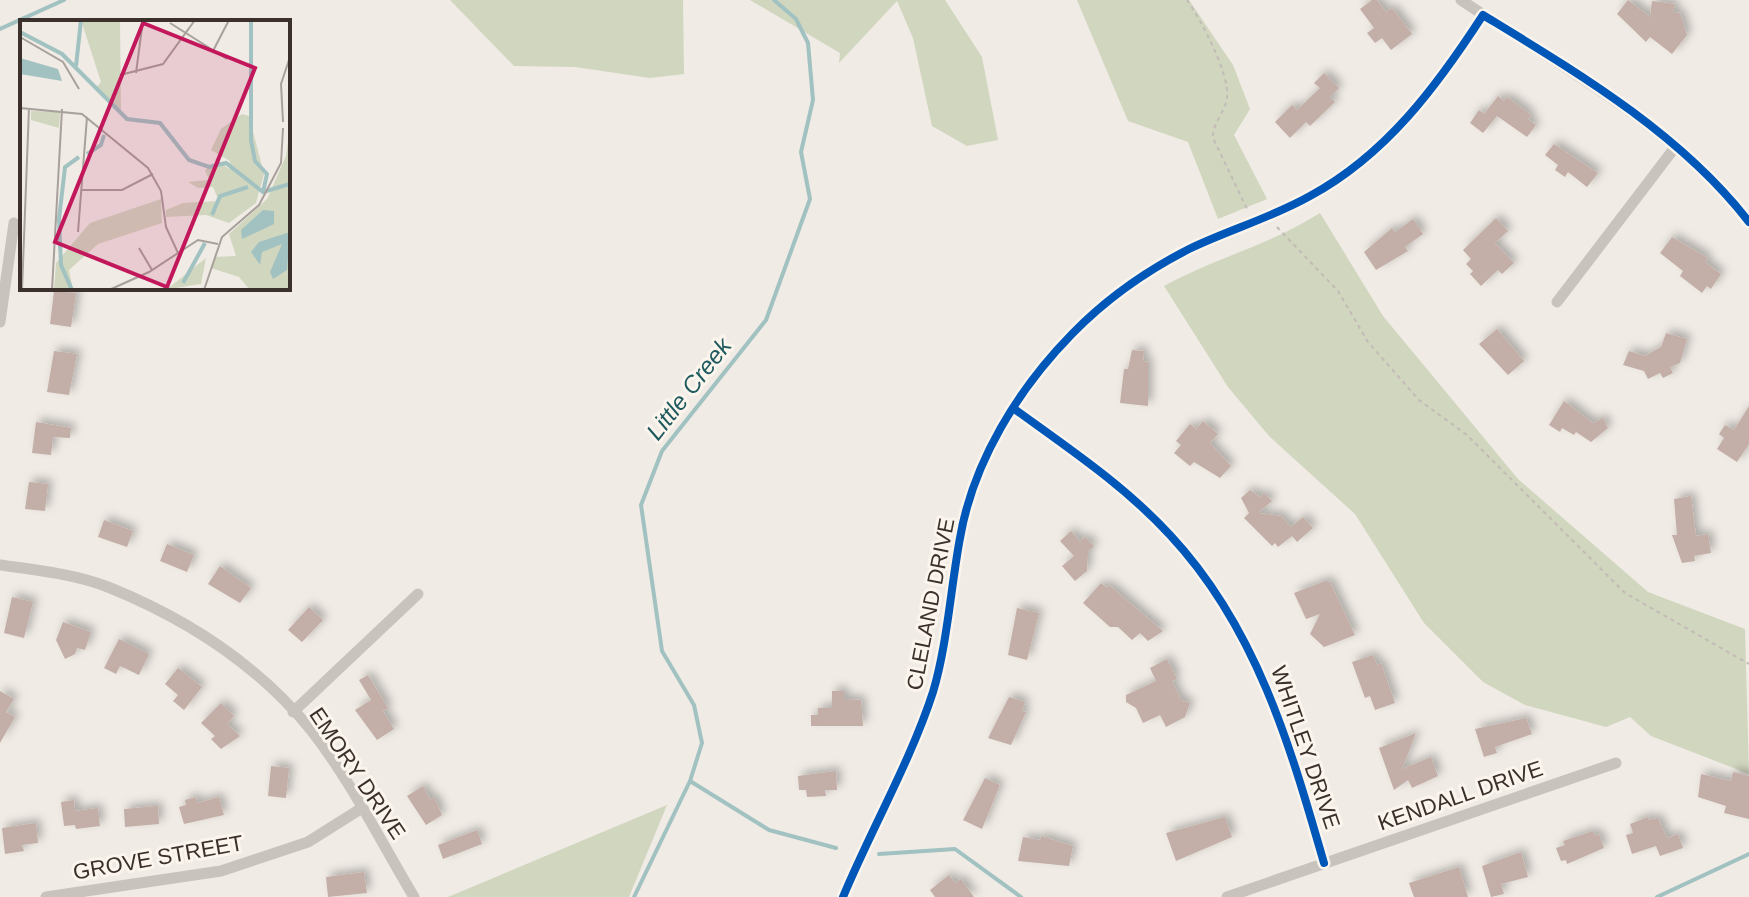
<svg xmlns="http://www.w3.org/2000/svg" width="1749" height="897" viewBox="0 0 1749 897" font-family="Arial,sans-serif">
  <defs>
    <filter id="shadow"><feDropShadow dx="4.5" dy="-4.5" stdDeviation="4" flood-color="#0004"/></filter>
  </defs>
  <rect width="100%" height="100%" fill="#f0ebe5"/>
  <path fill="#d1d6bf" d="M 450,0 L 683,0 L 684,74 L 650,78 L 575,67 L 514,66 Z
    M 750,0 L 945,0 L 982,57 L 998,140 L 967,146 L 932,126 L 913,38 L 897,1 L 839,63 L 840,53 Z
    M 1077,0 L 1189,0 L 1233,65 L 1250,109 L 1234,135 L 1267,199 L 1218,219 L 1188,142 L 1128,121 Z
    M 1320,213 L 1383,316 L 1518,479 L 1648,592 L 1745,629 L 1749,774 L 1651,736 L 1630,717 L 1606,727 L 1525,705 L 1483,682 L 1424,623 L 1355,514 L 1269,436 L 1228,387 L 1164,286 C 1215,258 1272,244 1320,213 Z
    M 667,805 L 629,897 L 448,897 Z"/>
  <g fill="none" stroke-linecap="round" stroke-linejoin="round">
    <path stroke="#a1c2c1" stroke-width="4" d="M 0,29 L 64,0
      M 690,781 L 769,830 L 836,848
      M 879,854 L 955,849 L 1021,897
      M 634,897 L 690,781 L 702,743 L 694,705 L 662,651 L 641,505 L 662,451 L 766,320 L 810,199 L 801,152 L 813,100 L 808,43 L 796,19 L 774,0
      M 1657,897 L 1749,854"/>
  </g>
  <path fill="#c3afa7" filter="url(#shadow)" d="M 1372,0 L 1377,0 L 1386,12 L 1392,8 L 1412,34 L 1391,50 L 1382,38 L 1375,43 L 1367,33 L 1374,28 L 1360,9 Z
    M 1628,0 L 1650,17 L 1652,1 L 1675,4 L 1673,12 L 1680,13 L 1687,35 L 1672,54 L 1650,37 L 1646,42 L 1617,14 Z
    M 1324,73 L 1339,88 L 1330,97 L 1335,102 L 1310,126 L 1306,122 L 1290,138 L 1275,122 L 1292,105 L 1297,110 L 1320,88 L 1314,83 Z
    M 1498,96 L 1504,101 L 1507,97 L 1531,115 L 1528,119 L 1536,125 L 1527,137 L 1497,116 L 1483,133 L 1470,123 L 1479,110 L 1484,114 Z
    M 1554,144 L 1598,173 L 1587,187 L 1568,172 L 1565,177 L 1555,170 L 1558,165 L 1545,155 Z
    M 1496,218 L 1508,231 L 1495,243 L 1514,263 L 1502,274 L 1498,270 L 1481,286 L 1470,274 L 1473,271 L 1466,264 L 1471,259 L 1463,250 Z
    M 1413,219 L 1423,234 L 1405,247 L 1408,251 L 1376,270 L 1364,252 L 1392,228 L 1395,232 Z
    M 1672,237 L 1708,258 L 1705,262 L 1721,274 L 1711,289 L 1707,286 L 1702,293 L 1680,276 L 1683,271 L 1660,253 Z
    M 54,291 L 76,293 L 71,327 L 50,324 Z
    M 1497,329 L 1524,361 L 1508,375 L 1479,344 Z
    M 1666,333 L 1687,339 L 1680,363 L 1670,367 L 1673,373 L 1663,378 L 1660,373 L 1648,379 L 1644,371 L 1623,365 L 1629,351 L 1645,356 L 1661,347 Z
    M 1132,350 L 1144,351 L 1143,361 L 1148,362 L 1148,406 L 1120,403 L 1124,369 L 1128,369 Z
    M 54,351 L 77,354 L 69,395 L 47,392 Z
    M 1564,401 L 1593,423 L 1603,418 L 1608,428 L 1591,442 L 1576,432 L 1574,435 L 1562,428 L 1560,432 L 1549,425 Z
    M 1749,406 L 1749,444 L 1737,462 L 1717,449 L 1724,438 L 1719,434 L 1725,425 L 1734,430 Z
    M 1203,421 L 1218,434 L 1210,443 L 1231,466 L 1220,478 L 1194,462 L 1190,466 L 1174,453 L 1181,445 L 1176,441 L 1190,424 L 1196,429 Z
    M 36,422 L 71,428 L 70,438 L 53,437 L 51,455 L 32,453 Z
    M 29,482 L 48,484 L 45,511 L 25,509 Z
    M 1250,490 L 1260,497 L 1264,493 L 1272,501 L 1258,513 L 1281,516 L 1291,527 L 1303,517 L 1313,528 L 1297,542 L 1292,536 L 1278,547 L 1275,543 L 1272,546 L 1244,518 L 1249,513 L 1241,498 Z
    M 1691,496 L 1696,536 L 1708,534 L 1711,553 L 1694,556 L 1695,561 L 1682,563 L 1672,535 L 1677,535 L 1674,499 Z
    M 104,520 L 133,531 L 127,547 L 98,537 Z
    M 1071,531 L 1080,541 L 1085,537 L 1094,546 L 1088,552 L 1087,571 L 1075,581 L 1062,566 L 1074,556 L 1060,541 Z
    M 167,544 L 194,555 L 187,572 L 160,561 Z
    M 220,566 L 251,588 L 240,603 L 208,584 Z
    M 1325,581 L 1330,582 L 1355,635 L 1324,647 L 1310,634 L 1320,614 L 1306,619 L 1294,593 Z
    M 1101,583 L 1107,588 L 1109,585 L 1163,631 L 1148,641 L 1140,633 L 1132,640 L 1118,627 L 1110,627 L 1083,603 Z
    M 12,597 L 33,602 L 24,638 L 4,633 Z
    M 309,607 L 323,620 L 302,642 L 288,630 Z
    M 1017,608 L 1039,613 L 1027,660 L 1008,655 Z
    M 63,622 L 91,632 L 85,650 L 77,648 L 75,654 L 65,659 L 56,640 Z
    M 119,639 L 149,654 L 139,675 L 120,666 L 116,674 L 104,668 Z
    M 1373,655 L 1377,665 L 1381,663 L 1395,703 L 1375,710 L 1370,696 L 1365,698 L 1352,662 Z
    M 1167,659 L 1177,679 L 1172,681 L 1181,700 L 1190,703 L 1185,717 L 1166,727 L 1160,715 L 1143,723 L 1136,708 L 1126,702 L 1126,695 L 1156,681 L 1150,668 Z
    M 178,668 L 202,687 L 184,710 L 173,701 L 178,695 L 165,684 Z
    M 368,675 L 388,708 L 383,711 L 394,729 L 377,740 L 355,710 L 371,700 L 359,680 Z
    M 0,691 L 14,699 L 6,712 L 15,717 L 0,743 Z
    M 832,691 L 844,691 L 844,699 L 861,700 L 863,726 L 811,726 L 811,715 L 818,715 L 818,708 L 832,708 Z
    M 1009,697 L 1025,702 L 1022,711 L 1026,712 L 1011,745 L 988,738 Z
    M 221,703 L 234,716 L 227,724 L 240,736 L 221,749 L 211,739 L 215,736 L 201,723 Z
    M 1526,718 L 1532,734 L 1495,747 L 1497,753 L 1484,757 L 1475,729 Z
    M 1416,733 L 1402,769 L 1431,757 L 1438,776 L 1412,788 L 1408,780 L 1394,790 L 1379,748 Z
    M 271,766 L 289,768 L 286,798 L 268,796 Z
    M 836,771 L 837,790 L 825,790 L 826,796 L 807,797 L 806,790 L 799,790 L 798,776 Z
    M 1733,772 L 1749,776 L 1749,819 L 1724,813 L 1726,806 L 1698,797 L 1701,774 L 1731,781 Z
    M 985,778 L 1000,785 L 982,829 L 963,820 Z
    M 423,786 L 430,799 L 434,797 L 442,815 L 426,825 L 407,796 Z
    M 196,797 L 197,803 L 219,797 L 224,815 L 184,824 L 179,807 L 186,805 L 185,800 Z
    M 74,800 L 75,811 L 98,808 L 100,826 L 76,829 L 75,825 L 64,826 L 61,802 Z
    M 158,806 L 159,824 L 125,827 L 124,809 Z
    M 1225,817 L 1232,837 L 1176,861 L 1166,833 Z
    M 1648,817 L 1649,820 L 1658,818 L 1667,838 L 1678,834 L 1683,848 L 1660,856 L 1656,846 L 1632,854 L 1626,835 L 1633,833 L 1630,824 Z
    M 36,823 L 38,843 L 22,845 L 24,851 L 5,854 L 2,828 Z
    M 477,830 L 482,844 L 443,859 L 438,845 Z
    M 1593,831 L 1595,836 L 1599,834 L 1604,848 L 1567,864 L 1566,860 L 1561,861 L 1556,848 L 1565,845 L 1563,841 Z
    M 1041,836 L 1073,846 L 1069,866 L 1018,861 L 1023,837 L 1040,840 Z
    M 1521,852 L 1528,877 L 1501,884 L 1504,894 L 1491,897 L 1482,866 Z
    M 1459,867 L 1468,897 L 1414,897 L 1409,883 Z
    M 364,872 L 367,893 L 328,897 L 326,877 Z
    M 949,875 L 955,883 L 961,879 L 974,897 L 935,897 L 930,890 Z"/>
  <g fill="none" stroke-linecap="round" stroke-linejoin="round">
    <path stroke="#c2bbb6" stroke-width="2" stroke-dasharray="4 4" stroke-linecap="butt" d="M 1187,0 C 1201,20 1230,74 1227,98 C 1225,112 1212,124 1213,138 L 1248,211
      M 1277,227 L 1338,291 L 1368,342 L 1419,400 L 1467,435 L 1625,593 L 1749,664"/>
    <path stroke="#c9c3be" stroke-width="11" d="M 1461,0 C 1562,68 1673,125 1749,222
      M 1557,302 L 1676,146
      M 0,322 L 14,223
      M 1013,408 C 1068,448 1124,485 1170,535 C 1256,627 1290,745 1324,863
      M 0,565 C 36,570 74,574 108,587 C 185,618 258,665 311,730 C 351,781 381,842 414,897
      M 293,712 L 418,594
      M 46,897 L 221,871 L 308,842 L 362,808
      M 843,897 C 871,830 911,760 933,692 C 947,646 951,586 960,538 C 973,462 1018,389 1072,334 C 1105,300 1146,271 1189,249 C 1228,230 1271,218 1310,196 C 1386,155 1437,86 1483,15
      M 1227,897 L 1616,763"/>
    <g stroke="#fbf5ee" stroke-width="13">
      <path id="cycleway" d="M 1013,408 C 1068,448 1124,485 1170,535 C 1256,627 1290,745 1324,863
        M 843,897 C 871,830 911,760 933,692 C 947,646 951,586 960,538 C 973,462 1018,389 1072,334 C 1105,300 1146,271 1189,249 C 1228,230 1271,218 1310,196 C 1386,155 1437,86 1483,15 C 1578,73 1680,133 1749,222"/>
    </g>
    <use href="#cycleway" stroke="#0057b8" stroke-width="8"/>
  </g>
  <g text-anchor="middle" stroke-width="6" stroke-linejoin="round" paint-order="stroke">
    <g font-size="22" fill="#3b302b" stroke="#fbf5ee">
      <text transform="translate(930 604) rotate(-79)" y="8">CLELAND DRIVE</text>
      <text transform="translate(1306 747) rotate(71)" y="8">WHITLEY DRIVE</text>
      <text transform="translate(358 773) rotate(56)" y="8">EMORY DRIVE</text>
      <text transform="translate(1460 795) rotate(-19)" y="8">KENDALL DRIVE</text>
      <text transform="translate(158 857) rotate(-10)" y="8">GROVE STREET</text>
    </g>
    <g font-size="24" font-style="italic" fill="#1f5a5e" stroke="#fbf5ee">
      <text transform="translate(689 389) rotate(-52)" y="8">Little Creek</text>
    </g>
  </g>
  <g transform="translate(20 20)">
    <rect width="270" height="270" fill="#f0ebe5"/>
    <path d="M 61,0 L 100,0 L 101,91 L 77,67 L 81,62 ZM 11,91 L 40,92 L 39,108 L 11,100 ZM 222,94 L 229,96 L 244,154 L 236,183 L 209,203 L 186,195 L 146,197 L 146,190 L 163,183 L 199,181 L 193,167 L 178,168 L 168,162 L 189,160 L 185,150 L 199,141 L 209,149 L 210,141 L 191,130 L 201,109 ZM 270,107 L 270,270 L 230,270 L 219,257 L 191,248 L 195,237 L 216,236 L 209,214 L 247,179 L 266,136 ZM 141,179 L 142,203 L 78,224 L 49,250 L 53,270 L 34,270 L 36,243 L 70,203 ZM 186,238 L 181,264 L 143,270 L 151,266 Z" fill="#d1d6bf"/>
    <path d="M 0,38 L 38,49 L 42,61 L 0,54 ZM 243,190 L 254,191 L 254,204 L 222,219 L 221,210 ZM 270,212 L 267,250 L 253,259 L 250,252 L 262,224 L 242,232 L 240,245 L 231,232 L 239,222 Z" fill="#a1c2c1"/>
    <path fill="none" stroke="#a1c2c1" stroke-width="4" d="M 231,0 L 231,120 L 235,141 L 247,154 L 243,172M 0,12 L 42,34 L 107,99 L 140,103 L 169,140 L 189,147 L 206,143 L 243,172 L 270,164M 56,46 L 61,0M 67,134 L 81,125 L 84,115M 192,195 L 200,176 L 228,167M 163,263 L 185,223M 52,270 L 41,245 L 39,199 L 45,147 L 59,137"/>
    <path fill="none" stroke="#a8a09b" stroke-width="2" d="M 150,3 L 207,39M 0,17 L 43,42 L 59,69M 193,31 L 209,0M 116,53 L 123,0M 100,55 L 143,44 L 175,0M 0,88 L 62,94 L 128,148 L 141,171 L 146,207 L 158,233M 263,102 L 261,64 L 270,37M 61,170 L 102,170 L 133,154M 58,212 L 67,97M 119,228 L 132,250M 2,270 L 9,88M 32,270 L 42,89M 89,270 L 129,252 L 178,220 L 198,224M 184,270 L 202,217 L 239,185 L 261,143 L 263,108"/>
    <path fill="#c2185b" fill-opacity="0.15" stroke="#c2185b" stroke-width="4" d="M 123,3 L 235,48 L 147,267 L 35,222 Z"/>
    <rect width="270" height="270" fill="none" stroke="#3b302b" stroke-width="4"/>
  </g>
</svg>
